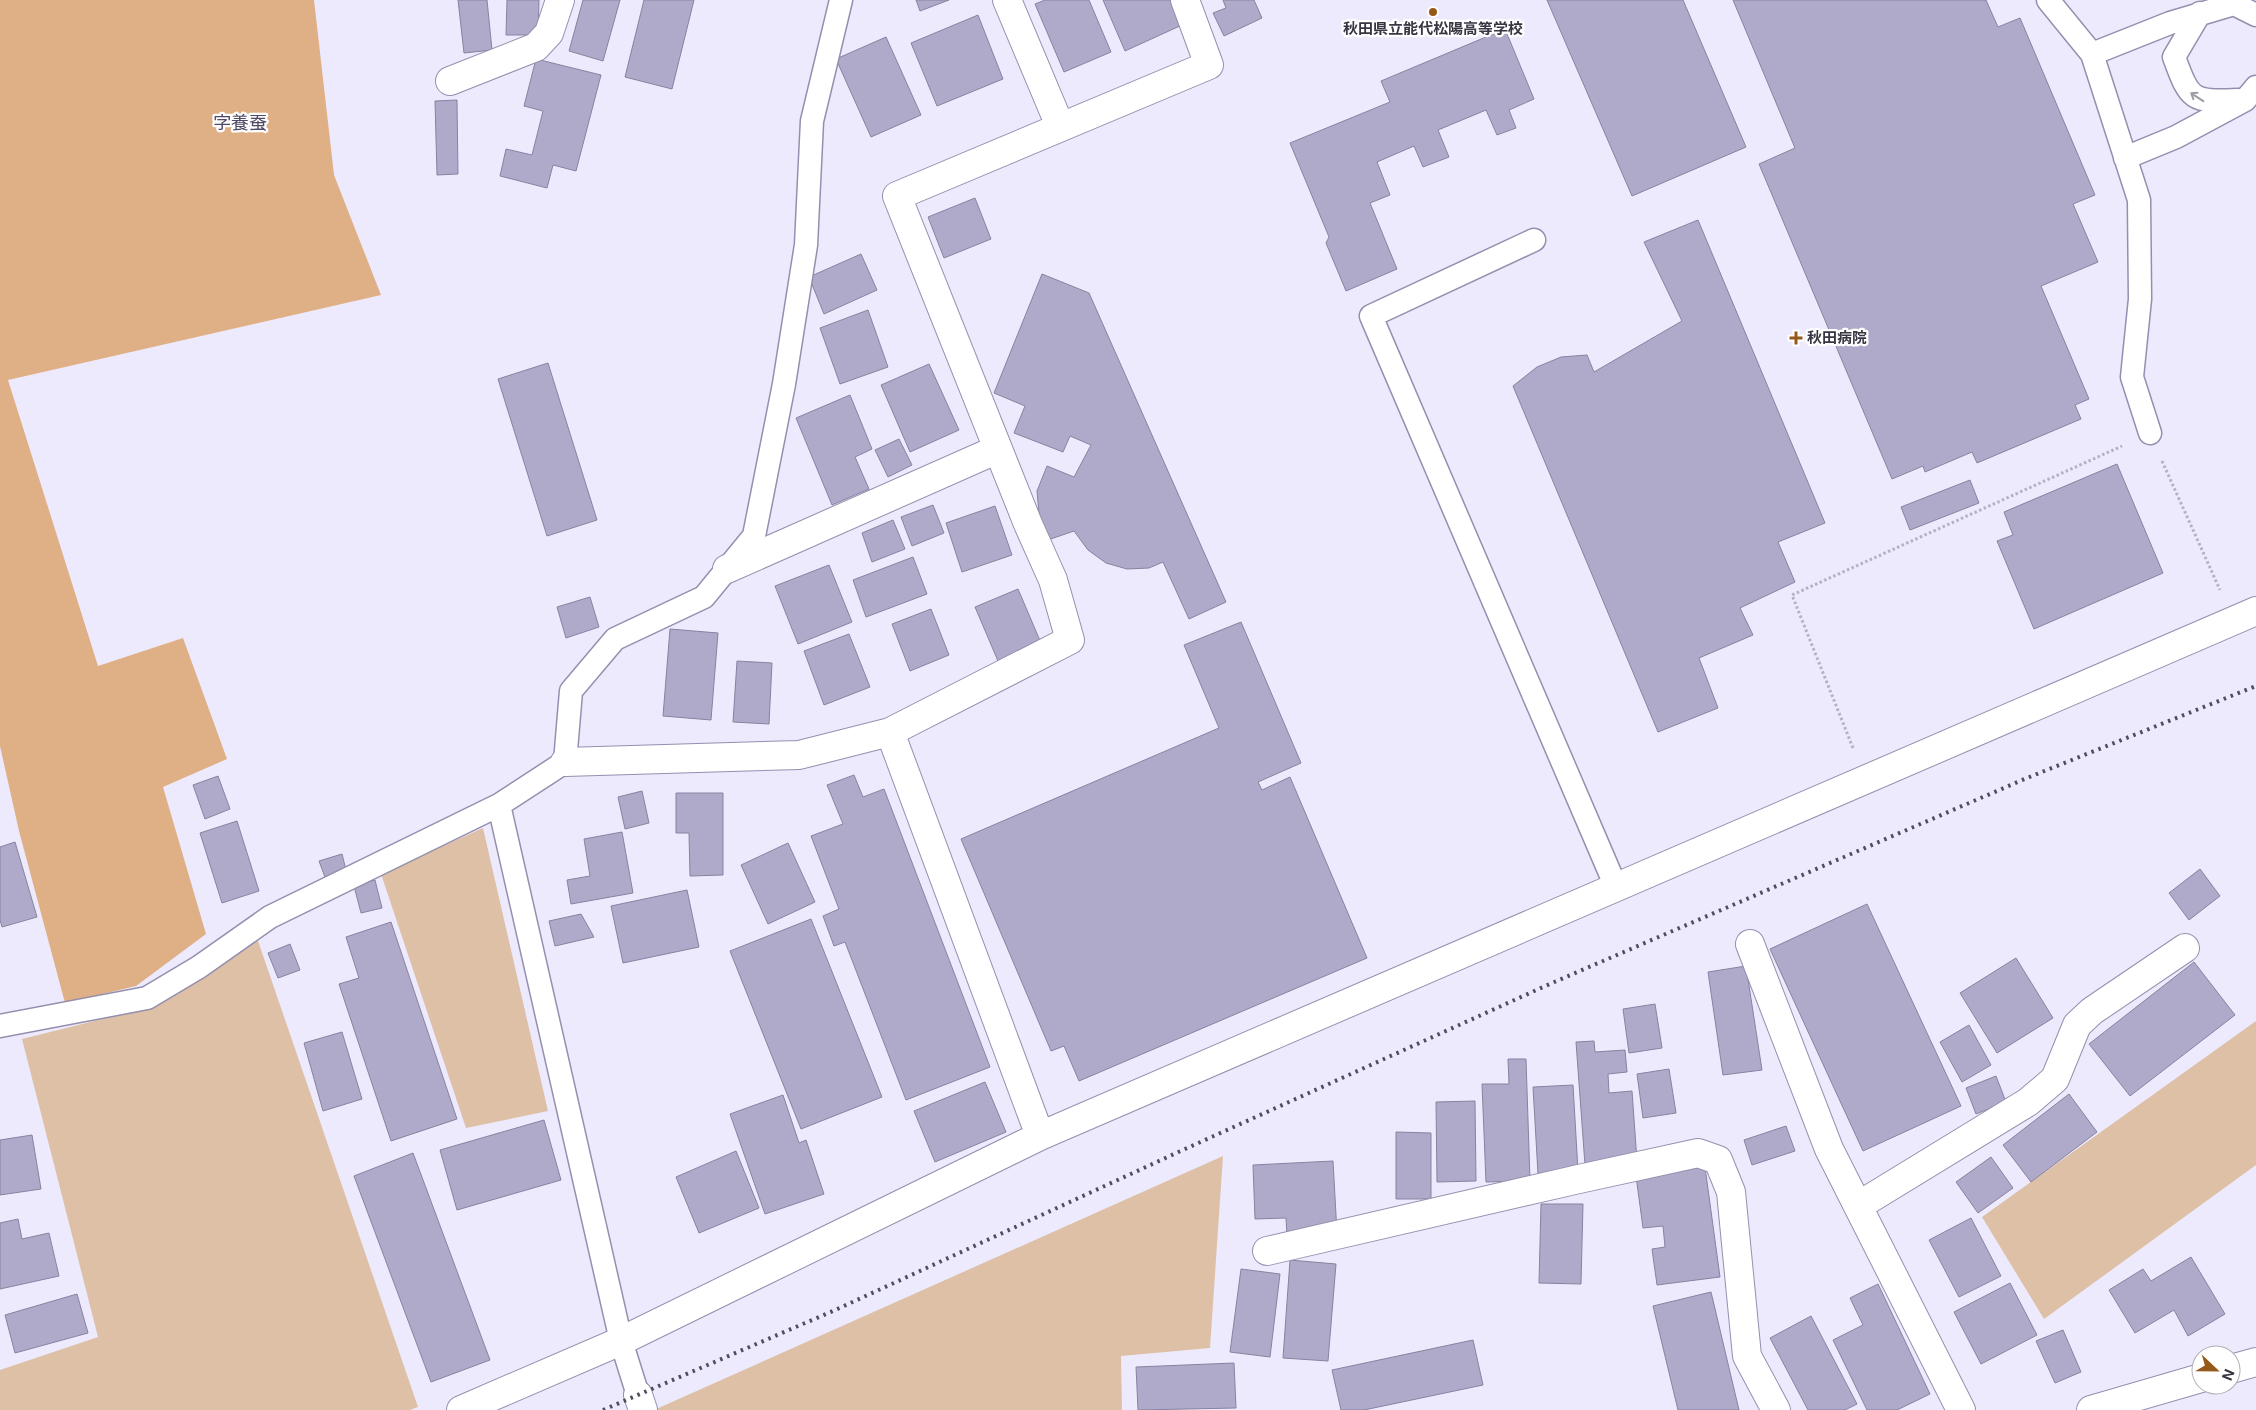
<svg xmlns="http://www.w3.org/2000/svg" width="2256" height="1410" viewBox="0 0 2256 1410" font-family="Inter,'Noto Sans JP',sans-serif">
  <rect width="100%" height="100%" fill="#edeafe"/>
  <path fill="#ddc0a6" d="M 483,828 L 548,1111 L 466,1128 L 381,874 Z
    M 257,938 L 418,1407 L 410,1410 L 0,1410 L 0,1370 L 98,1337 L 22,1039 L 150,1007 Z
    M 2256,1021 L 2256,1165 L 2044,1319 L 1982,1217 Z
    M 1223,1156 L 1210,1348 L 1121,1356 L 1122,1410 L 654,1410 Z"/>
  <path fill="#dfaf85" d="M 0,0 L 314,0 L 334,175 L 381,295 L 8,380 L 98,666 L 183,638 L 227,759 L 163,787 L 206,934 L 136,986 L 65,1003 L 19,831 L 0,746 Z"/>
  <path fill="#afaac9" stroke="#8882a0" d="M 458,0 L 487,0 L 492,50 L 464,53 Z
    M 507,0 L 539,0 L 538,35 L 506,35 Z
    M 583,0 L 620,0 L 603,61 L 569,51 Z
    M 644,0 L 694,0 L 672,89 L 625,77 Z
    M 916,0 L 949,0 L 920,11 Z
    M 1045,0 L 1089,0 L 1111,52 L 1064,72 L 1035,4 Z
    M 1103,0 L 1171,0 L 1182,25 L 1125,51 Z
    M 1223,0 L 1254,0 L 1262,18 L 1224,36 L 1213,13 L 1226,8 Z
    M 1547,0 L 1683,0 L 1746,147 L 1632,196 Z
    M 1733,0 L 1986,0 L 1998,27 L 2020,18 L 2095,195 L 2073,204 L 2098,262 L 2041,286 L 2089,399 L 2075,405 L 2081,419 L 1977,463 L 1972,452 L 1925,472 L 1923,466 L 1892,479 L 1759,164 L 1795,148 Z
    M 978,15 L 1003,79 L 937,106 L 911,43 Z
    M 1505,29 L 1534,99 L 1509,110 L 1516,128 L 1497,135 L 1486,110 L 1438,130 L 1449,157 L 1423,167 L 1414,146 L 1377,162 L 1390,195 L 1370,203 L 1397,269 L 1346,291 L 1326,243 L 1329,237 L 1290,143 L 1390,102 L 1381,81 Z
    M 886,37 L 921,115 L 871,137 L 836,59 Z
    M 536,59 L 601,75 L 576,171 L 553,165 L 547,188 L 500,176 L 506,149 L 532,155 L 543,111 L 524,106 Z
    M 457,100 L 458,174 L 437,175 L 435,101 Z
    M 975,198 L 991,239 L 944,258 L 928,217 Z
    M 1698,220 L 1825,523 L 1778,542 L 1795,582 L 1740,608 L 1753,635 L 1699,658 L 1718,708 L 1658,732 L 1513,386 L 1537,367 L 1561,357 L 1587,355 L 1594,372 L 1682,321 L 1644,242 Z
    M 861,254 L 877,290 L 824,314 L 809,277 Z
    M 1042,274 L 1089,293 L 1226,602 L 1189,619 L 1163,562 L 1149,568 L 1127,569 L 1106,563 L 1088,550 L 1074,531 L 1045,541 L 1040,525 L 1037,491 L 1047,466 L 1074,477 L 1091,445 L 1070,436 L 1063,452 L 1014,433 L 1025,406 L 994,393 Z
    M 868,310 L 888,367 L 840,384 L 820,328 Z
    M 548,363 L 597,520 L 547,536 L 498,379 Z
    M 929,364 L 959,430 L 910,452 L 881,385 Z
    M 850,395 L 872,449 L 855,457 L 869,489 L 832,505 L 796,418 Z
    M 899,439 L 912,465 L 888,477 L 875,450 Z
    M 2117,464 L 2163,573 L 2034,629 L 1997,541 L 2013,535 L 2004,512 Z
    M 1970,480 L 1979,503 L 1910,530 L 1901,507 Z
    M 933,505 L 944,533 L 912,546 L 901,517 Z
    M 995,506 L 1012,555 L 962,572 L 946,523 Z
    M 893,520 L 905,549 L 872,562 L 862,533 Z
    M 913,557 L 927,594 L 866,617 L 853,580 Z
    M 829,565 L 852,622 L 798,644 L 775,586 Z
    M 1018,589 L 1041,643 L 998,661 L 975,607 Z
    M 590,597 L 599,627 L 566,638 L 557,607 Z
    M 931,609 L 949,655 L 910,671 L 892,624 Z
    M 1241,622 L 1301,763 L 1258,782 L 1262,790 L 1290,777 L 1367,958 L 1079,1081 L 1064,1046 L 1051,1051 L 961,839 L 1219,728 L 1184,645 Z
    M 670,629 L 718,633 L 711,720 L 663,716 Z
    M 849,634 L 870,687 L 824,705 L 804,651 Z
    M 737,661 L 772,663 L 769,724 L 733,722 Z
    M 854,775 L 863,797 L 884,789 L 990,1067 L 906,1100 L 845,942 L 834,946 L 823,916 L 839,909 L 811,836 L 843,824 L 827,785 Z
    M 218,776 L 230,809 L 205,819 L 193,785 Z
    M 642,791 L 649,823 L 625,829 L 618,797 Z
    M 676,793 L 723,793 L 723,875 L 690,876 L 689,833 L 676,833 Z
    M 237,821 L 259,891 L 222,903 L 200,833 Z
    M 622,832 L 633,893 L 571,904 L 567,880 L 590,876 L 584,839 Z
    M 15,842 L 37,917 L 2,927 L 0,920 L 0,847 Z
    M 788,843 L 815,902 L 768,924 L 741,865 Z
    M 342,854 L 346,870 L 325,877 L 319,861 Z
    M 2200,869 L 2220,896 L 2189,920 L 2169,893 Z
    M 375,880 L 382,908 L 361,913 L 354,886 Z
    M 687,890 L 699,947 L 623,963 L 611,906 Z
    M 1867,904 L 1961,1106 L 1863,1151 L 1770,949 Z
    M 581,914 L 594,937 L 555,946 L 549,921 Z
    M 811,919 L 882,1097 L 801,1129 L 730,951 Z
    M 391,922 L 457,1119 L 391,1141 L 339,984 L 359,978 L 346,937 Z
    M 290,944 L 300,970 L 278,978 L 268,953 Z
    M 2016,958 L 2053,1018 L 1997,1053 L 1960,993 Z
    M 2194,962 L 2235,1015 L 2130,1096 L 2089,1044 Z
    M 1746,966 L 1762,1070 L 1723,1075 L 1708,972 Z
    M 1655,1004 L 1662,1048 L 1629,1053 L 1623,1009 Z
    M 1969,1025 L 1991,1065 L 1962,1082 L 1940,1042 Z
    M 342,1032 L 362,1099 L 323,1111 L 304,1043 Z
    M 1594,1041 L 1595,1052 L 1625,1050 L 1627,1072 L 1608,1074 L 1609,1093 L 1632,1091 L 1637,1161 L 1585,1165 L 1576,1042 Z
    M 1508,1059 L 1526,1059 L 1530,1181 L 1486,1182 L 1482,1084 L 1509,1084 Z
    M 1669,1069 L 1676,1113 L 1643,1118 L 1637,1074 Z
    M 1996,1076 L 2006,1102 L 1976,1114 L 1966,1088 Z
    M 985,1082 L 1006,1132 L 935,1162 L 914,1111 Z
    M 1573,1085 L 1578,1171 L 1538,1174 L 1533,1087 Z
    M 2069,1094 L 2097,1132 L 2031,1182 L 2003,1145 Z
    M 783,1095 L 799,1143 L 806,1140 L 824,1194 L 765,1214 L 730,1114 Z
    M 1475,1101 L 1476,1181 L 1437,1182 L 1436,1102 Z
    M 544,1120 L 561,1180 L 457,1210 L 440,1150 Z
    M 1786,1126 L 1795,1151 L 1752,1165 L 1744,1140 Z
    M 1396,1132 L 1431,1133 L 1431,1199 L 1396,1199 Z
    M 32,1135 L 41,1189 L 0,1195 L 0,1140 Z
    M 736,1151 L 759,1208 L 699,1233 L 676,1177 Z
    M 413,1153 L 490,1360 L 431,1382 L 354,1176 Z
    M 1991,1157 L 2013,1188 L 1978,1213 L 1956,1182 Z
    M 1333,1161 L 1337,1233 L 1287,1236 L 1286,1218 L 1255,1219 L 1253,1165 Z
    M 1705,1167 L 1720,1277 L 1657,1285 L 1652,1249 L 1665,1247 L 1663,1226 L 1643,1228 L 1636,1176 Z
    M 1541,1204 L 1583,1204 L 1581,1284 L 1539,1283 Z
    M 1971,1218 L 2001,1276 L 1959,1297 L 1929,1240 Z
    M 18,1219 L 22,1239 L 49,1233 L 59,1276 L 0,1289 L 0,1223 Z
    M 2191,1257 L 2225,1314 L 2188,1336 L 2174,1310 L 2135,1333 L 2109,1290 L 2143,1269 L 2151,1281 Z
    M 1290,1260 L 1336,1264 L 1328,1361 L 1283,1358 Z
    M 1241,1269 L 1280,1274 L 1270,1357 L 1230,1352 Z
    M 2010,1283 L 2037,1335 L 1981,1364 L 1954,1312 Z
    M 1878,1284 L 1930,1394 L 1897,1410 L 1867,1410 L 1833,1340 L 1863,1325 L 1850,1298 Z
    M 1711,1292 L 1739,1410 L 1678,1410 L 1653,1306 Z
    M 77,1294 L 88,1333 L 15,1353 L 5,1315 Z
    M 1811,1316 L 1857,1404 L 1845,1410 L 1808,1410 L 1770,1338 Z
    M 2063,1330 L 2081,1372 L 2055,1383 L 2036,1341 Z
    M 1473,1340 L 1483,1385 L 1364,1410 L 1341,1410 L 1332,1370 Z
    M 1234,1363 L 1236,1408 L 1138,1410 L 1136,1367 Z"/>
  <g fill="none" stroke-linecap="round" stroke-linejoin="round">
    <g stroke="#958fae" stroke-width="25">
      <path id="lane" d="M 2048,0 L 2092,54 L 2139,200 L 2140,299 L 2132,377 L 2150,433
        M 2200,13 L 2174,57 C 2190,101 2192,102 2238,100
        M 2092,54 L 2170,23 L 2234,4 L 2256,15
        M 2125,158 L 2176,137 L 2245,100 L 2256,87
        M 1534,240 L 1371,316 L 1616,887
        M 499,805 L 621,1341 L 638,1395
        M 0,1026 L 147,998 L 199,967 L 270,917 L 499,805 L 565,762 L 571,691 L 615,639 L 704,597 L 754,536 L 784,384 L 806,245 L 812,121 L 841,0"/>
    </g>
    <g stroke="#958fae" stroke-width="30">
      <path id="street" d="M 1007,0 L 1060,126
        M 450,81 L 536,47 L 549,33 L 560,0
        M 727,569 L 998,449
        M 890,732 L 1040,1136
        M 565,762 L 799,755 L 890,732 L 1070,640 L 1053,580 L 1028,524 L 897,196 L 1209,65 L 1185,0
        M 1750,944 L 1829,1149 L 1961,1410
        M 1858,1206 L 2028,1102 L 2055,1079 L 2077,1025 L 2092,1011 L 2185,948
        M 1267,1251 L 1579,1179 L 1698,1153 L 1718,1160 L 1731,1192 L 1747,1356 L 1776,1410
        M 638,1395 L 643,1410
        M 461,1410 L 621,1341 L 1040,1136 L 2256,611"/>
    </g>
    <g stroke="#958fae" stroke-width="30">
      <path id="secondary" d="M 2231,1369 L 2256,1362
        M 2091,1410 L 2201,1378"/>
    </g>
    <path stroke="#b4b1c3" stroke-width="3" stroke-dasharray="2.5 2.5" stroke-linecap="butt" d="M 2162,461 L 2220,590
      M 1853,748 L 1792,595 L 2122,446"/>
    <use href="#lane" stroke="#fff" stroke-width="22"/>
    <use href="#street" stroke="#fff" stroke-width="28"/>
    <use href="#secondary" stroke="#fff" stroke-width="28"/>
    <path stroke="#504d5b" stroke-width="4" stroke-dasharray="2.5 5" stroke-linecap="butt" d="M 603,1410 L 833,1311 L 1185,1149 L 1552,983 L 2027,778 L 2256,686"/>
  </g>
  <defs><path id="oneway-shaft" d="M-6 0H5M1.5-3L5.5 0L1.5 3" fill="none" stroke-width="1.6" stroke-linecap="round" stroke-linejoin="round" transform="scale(1.25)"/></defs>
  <use stroke="#9c9aa1" href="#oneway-shaft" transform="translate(2197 97) rotate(-147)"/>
  <g fill="#955a19" stroke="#fff" stroke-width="2">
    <circle cx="1433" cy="12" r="5"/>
    <path d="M1793.5 330.5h5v5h5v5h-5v5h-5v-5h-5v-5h5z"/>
  </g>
  <g text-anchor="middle" stroke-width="4.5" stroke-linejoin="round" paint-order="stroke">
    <g font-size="15" font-weight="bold" fill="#393643" stroke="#fff">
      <text x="1433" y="34">秋田県立能代松陽高等学校</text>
      <text x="1807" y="343" text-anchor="start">秋田病院</text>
    </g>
    <g font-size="18" fill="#4f4a65" stroke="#fff">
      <text x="240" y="129">字養蚕</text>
    </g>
  </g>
  <g transform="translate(2216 1370) rotate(112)"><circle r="24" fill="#ffffff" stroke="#b0afb4"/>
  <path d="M0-4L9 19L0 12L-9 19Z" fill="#955a19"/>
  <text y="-8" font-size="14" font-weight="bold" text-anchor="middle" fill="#393643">N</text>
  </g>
</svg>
